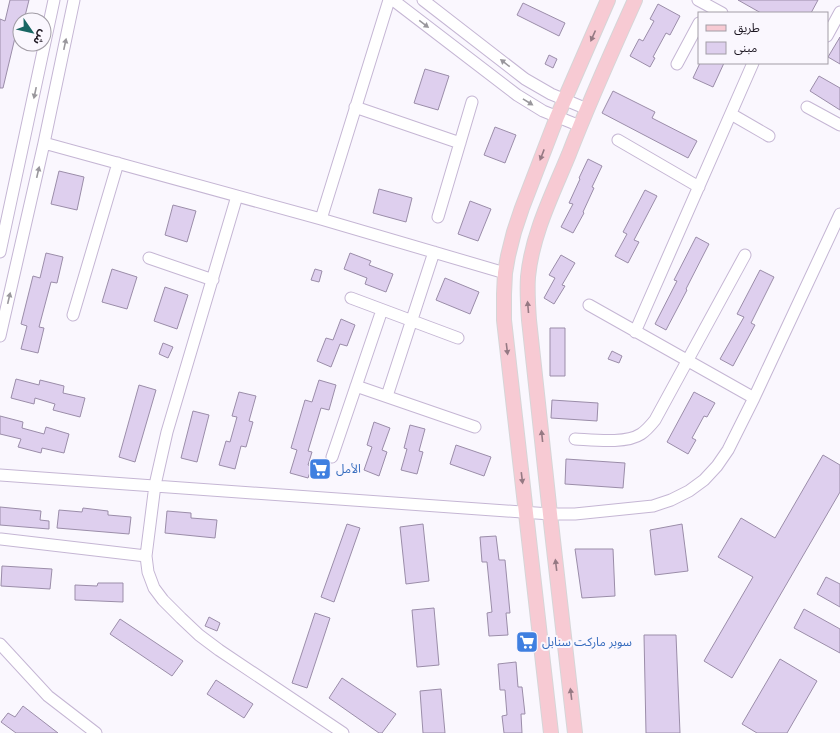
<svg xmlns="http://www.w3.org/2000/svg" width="840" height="733" viewBox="0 0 840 733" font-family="Lato,'Noto Sans Arabic',sans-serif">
  <rect width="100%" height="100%" fill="#faf7fe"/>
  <path fill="#decfee" stroke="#9b8da9" d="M 10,0 L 29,0 L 24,20 L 20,20 L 20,26 L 18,25 L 3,88 L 0,88 L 0,19 L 5,21 Z
    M 738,0 L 818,0 L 811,13 L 761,13 Z
    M 523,3 L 565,23 L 559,36 L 517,15 Z
    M 658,4 L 680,16 L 670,35 L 666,33 L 653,57 L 655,58 L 650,67 L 630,56 L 639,39 L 643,41 L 654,21 L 650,19 Z
    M 840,37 L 840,64 L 828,57 Z
    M 549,55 L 557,59 L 553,68 L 545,64 Z
    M 700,63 L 724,63 L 713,87 L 693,78 Z
    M 425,69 L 449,76 L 438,110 L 414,103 Z
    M 819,76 L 840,88 L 840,110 L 810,91 Z
    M 613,91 L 655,112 L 652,118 L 697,141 L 688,158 L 602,113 Z
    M 495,127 L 516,135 L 505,163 L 484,155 Z
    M 588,159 L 602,166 L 592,187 L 594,188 L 583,212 L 584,213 L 573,233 L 561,227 L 573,204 L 569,203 L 580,179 L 579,178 Z
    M 59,171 L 84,177 L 77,210 L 51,204 Z
    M 379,189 L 412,198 L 406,222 L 373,213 Z
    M 645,190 L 657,196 L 634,240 L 639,242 L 628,263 L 615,256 L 627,234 L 623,232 Z
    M 470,201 L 491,209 L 478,241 L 458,234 Z
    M 173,205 L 196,211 L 187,242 L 165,235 Z
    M 696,237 L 709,244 L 686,289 L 687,290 L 666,330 L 655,324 L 677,281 L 674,280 Z
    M 46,253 L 63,257 L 57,283 L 51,282 L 39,327 L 44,328 L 38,353 L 21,349 L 27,326 L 21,324 L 33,276 L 40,278 Z
    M 350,253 L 371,261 L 369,265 L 393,274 L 386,292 L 365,284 L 367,278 L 344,269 Z
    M 561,255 L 575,263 L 562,285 L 565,286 L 554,304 L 544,298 L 555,278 L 549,275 Z
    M 112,269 L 137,277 L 127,309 L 102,302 Z
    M 315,269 L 322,271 L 319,282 L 311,280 Z
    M 760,270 L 774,277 L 751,323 L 755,325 L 733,366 L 720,359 L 744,317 L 737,314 Z
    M 445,278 L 479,292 L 470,314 L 436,300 Z
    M 165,287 L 188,295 L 177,329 L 154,321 Z
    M 341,319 L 355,325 L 347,346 L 340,344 L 331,367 L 317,361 L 326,338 L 333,340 Z
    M 550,328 L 565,328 L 565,376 L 550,376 Z
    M 163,343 L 173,347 L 168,358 L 159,354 Z
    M 612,351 L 622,356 L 619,363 L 608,359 Z
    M 16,379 L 39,385 L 40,380 L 64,386 L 63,393 L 85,398 L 80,417 L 53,410 L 55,404 L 35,398 L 34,404 L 11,398 Z
    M 319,380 L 336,385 L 329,410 L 321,408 L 308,451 L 312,452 L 308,465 L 312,466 L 308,478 L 290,473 L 297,450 L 291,448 L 305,400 L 312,402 Z
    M 139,385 L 156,390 L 135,462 L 119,457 Z
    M 239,392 L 256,396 L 249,421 L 253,422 L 246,447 L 241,446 L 235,469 L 219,465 L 226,441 L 230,442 L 237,417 L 232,416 Z
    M 694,392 L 715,403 L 707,417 L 704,416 L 692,438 L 696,440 L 688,454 L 667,442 Z
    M 552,400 L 598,403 L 597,421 L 551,418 Z
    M 193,411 L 209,415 L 197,462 L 181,458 Z
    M 0,416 L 23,422 L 22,428 L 44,434 L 46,427 L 69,434 L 64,453 L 42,448 L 41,453 L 18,447 L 21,439 L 0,434 Z
    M 374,422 L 390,428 L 382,450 L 387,452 L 379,476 L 364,470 L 372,447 L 367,445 Z
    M 410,425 L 425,429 L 419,451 L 423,452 L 417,474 L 401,470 L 407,449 L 404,448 Z
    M 456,445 L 491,457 L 484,476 L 450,464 Z
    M 823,455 L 840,465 L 840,492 L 732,678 L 704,661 L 753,577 L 718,557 L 741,518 L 775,538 Z
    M 566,459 L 625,463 L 623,488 L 565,484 Z
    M 0,507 L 41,511 L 40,520 L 49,521 L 49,529 L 0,525 Z
    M 83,508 L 108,511 L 108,515 L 131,517 L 129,534 L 57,528 L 59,510 L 82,512 Z
    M 167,511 L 191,513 L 191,518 L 217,520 L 215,538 L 165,533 Z
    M 347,524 L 360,528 L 334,602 L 321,597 Z
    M 423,524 L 429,581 L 406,584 L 400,527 Z
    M 682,524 L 688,571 L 655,575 L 650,530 Z
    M 496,536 L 499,560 L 505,560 L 510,613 L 506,613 L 508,635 L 489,636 L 487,613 L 492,612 L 487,562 L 482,562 L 480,537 Z
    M 575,549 L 613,549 L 615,596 L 582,598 Z
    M 2,566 L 52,569 L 50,589 L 1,586 Z
    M 826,577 L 840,584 L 840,607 L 817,594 Z
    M 98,583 L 123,583 L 123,602 L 75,600 L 75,585 L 97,586 Z
    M 434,608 L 439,665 L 417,667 L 412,610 Z
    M 804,609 L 840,629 L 840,653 L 794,628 Z
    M 315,613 L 330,618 L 307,688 L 292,683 Z
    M 209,617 L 220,623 L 217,631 L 205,626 Z
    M 120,619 L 183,661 L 172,676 L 110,634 Z
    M 644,635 L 676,635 L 680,733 L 646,733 Z
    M 780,659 L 817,681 L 787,733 L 757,733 L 742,724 Z
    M 516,662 L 518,687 L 522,687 L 525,714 L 521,714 L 522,733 L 504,733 L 502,716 L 507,715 L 505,690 L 500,690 L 498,664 Z
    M 342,678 L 396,714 L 382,733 L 379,733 L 329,698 Z
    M 216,680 L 253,704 L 244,718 L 207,694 Z
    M 441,689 L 445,733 L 423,733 L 420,691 Z
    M 23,706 L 58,733 L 16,733 L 1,722 L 8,713 L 15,717 Z"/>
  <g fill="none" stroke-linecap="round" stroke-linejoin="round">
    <g stroke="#c5b6d4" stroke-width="13">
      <path id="minor" d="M 393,0 L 517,95 L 543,111 L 580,126
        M 423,0 L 525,79 L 551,94 L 587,109
        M 698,0 L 722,13
        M 827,36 L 840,12
        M 677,64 L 699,23
        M 355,107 L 460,143
        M 807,107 L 840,125
        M 731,114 L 769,136
        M 618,140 L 699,187
        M 44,143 L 321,219 L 505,273
        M 237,196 L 167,432 L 155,485 L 146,556 L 148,572 L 154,588 L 163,600 L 181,618 L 199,635 L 219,650 L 343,733
        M 438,217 L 472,102
        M 321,219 L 389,0
        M 0,252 L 54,0
        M 149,258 L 213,280
        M 351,298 L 458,338
        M 589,305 L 754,398
        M 73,315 L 118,163
        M 635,332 L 753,63
        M 0,336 L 44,143 L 74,0
        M 356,386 L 475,427
        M 387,396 L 434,252
        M 575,439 C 594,440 626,444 641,434 C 647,430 651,425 655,420 L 745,255
        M 332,457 L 382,310
        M 0,475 L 550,514 L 575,514 L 653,506 L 671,500 L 689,491 L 704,480 L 717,466 L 728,450 L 754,398 L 840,214
        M 1,539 L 146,556
        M 0,644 L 48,696 L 96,733"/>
    </g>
    <g stroke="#d6d5d7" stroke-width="16">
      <path id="major" d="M 551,733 L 504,320 L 504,294 L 505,273 L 508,256 L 514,232 L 522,208 L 557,117 L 608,0
        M 575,733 L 550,514 L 529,320 C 528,306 527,292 528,277 C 532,234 553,193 569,154 C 589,102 612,51 635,0"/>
    </g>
    <use href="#minor" stroke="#fff" stroke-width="11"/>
    <use href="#major" stroke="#f7cad3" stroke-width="14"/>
  </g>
  <defs><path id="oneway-solid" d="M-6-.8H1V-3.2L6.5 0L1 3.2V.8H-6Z"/></defs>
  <g fill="#99979c">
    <use href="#oneway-solid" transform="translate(424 24) rotate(37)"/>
    <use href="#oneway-solid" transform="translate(65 44) rotate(-78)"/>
    <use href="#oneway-solid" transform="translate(505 63) rotate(-142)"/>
    <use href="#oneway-solid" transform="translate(35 93) rotate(102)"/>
    <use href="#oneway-solid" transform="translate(528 102) rotate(32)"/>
    <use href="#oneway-solid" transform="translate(38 172) rotate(-77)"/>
    <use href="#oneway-solid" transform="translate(9 298) rotate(-77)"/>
  </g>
  <g fill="#957983">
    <use href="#oneway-solid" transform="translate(593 36) rotate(114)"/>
    <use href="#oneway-solid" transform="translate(542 155) rotate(111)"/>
    <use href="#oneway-solid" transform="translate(528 307) rotate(-95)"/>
    <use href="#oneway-solid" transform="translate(507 349) rotate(83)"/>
    <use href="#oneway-solid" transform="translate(542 436) rotate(-96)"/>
    <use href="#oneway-solid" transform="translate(522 478) rotate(83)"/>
    <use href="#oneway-solid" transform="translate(556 565) rotate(-97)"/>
    <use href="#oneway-solid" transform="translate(571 694) rotate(-97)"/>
  </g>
  <defs>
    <g id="supermarket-square" transform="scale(1.15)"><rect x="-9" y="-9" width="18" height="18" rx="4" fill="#3f7fe0" stroke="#faf7fe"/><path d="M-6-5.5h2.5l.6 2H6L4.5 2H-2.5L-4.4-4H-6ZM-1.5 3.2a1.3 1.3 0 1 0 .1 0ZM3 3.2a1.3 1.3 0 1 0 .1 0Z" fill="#fff"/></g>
  </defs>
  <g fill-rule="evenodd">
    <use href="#supermarket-square" x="320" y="469"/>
    <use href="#supermarket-square" x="527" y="642"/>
  </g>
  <g text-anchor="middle" stroke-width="4" stroke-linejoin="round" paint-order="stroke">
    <g font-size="12" fill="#366cbe" stroke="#faf7fe" text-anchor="start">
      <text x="336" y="473">الأمل</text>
      <text x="542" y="646">سوبر ماركت سنابل</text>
    </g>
  </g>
  <rect x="698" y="12" width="130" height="52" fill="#faf7fe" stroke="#a29da6"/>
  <rect x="706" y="25" width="20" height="6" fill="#f7cad3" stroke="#a29da6"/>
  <text x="734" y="32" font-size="12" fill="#1d1722">طريق</text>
  <rect x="706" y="42" width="20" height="12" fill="#decfee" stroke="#a29da6"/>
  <text x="734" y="52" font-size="12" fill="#1d1722">مبنى</text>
  <g transform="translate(32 32) rotate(124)"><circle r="19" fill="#faf7fe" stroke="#a29da6"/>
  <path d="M0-3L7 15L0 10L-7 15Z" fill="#186663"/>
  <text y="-6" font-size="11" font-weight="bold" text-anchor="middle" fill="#1d1722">ش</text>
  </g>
</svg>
